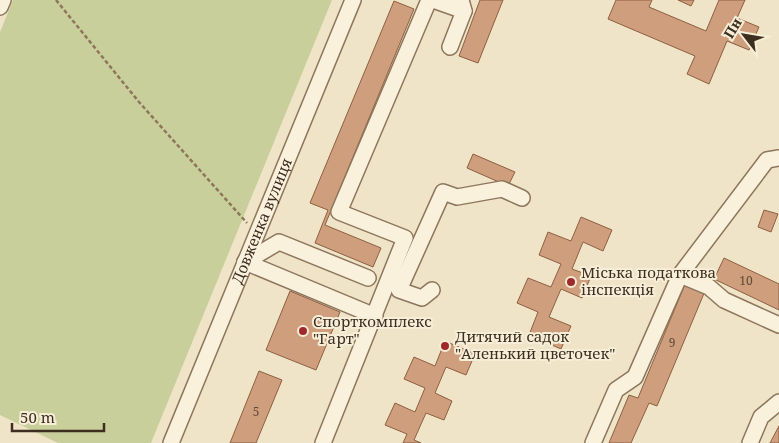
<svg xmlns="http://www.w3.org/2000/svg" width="779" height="443" viewBox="0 0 779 443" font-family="'Noto Serif',serif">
  <rect width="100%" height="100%" fill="#f0e4c8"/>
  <path fill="#c9cf9b" d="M 13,0 L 332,0 L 151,443 L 58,443 L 0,415 L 0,32 Z"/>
  <path fill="#cf9f7d" stroke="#8d5f41" d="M 480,0 L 503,0 L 478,63 L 459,56 Z
    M 616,0 L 652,0 L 649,7 L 706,31 L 719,0 L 745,0 L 737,18 L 759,27 L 749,50 L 727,41 L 709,84 L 687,74 L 695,56 L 608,19 Z
    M 678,0 L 694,0 L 691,6 Z
    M 394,1 L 414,9 L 325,225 L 381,248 L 373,267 L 315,243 L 328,210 L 310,203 Z
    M 473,154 L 515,172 L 508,186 L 467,168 Z
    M 764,210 L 778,214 L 771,232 L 758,227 Z
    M 581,217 L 612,230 L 603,251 L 583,242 L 572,269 L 591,276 L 582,298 L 561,289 L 549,317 L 571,326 L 561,349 L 529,335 L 538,312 L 517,303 L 528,278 L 551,287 L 561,264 L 539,255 L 548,232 L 571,241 Z
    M 724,258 L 779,284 L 779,310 L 714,279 Z
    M 685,284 L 705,291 L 657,406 L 649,403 L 631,443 L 609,443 L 629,395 L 638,398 Z
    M 290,291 L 340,312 L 316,370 L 266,350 Z
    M 445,341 L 475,354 L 466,375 L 446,367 L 435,393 L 452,401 L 444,420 L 426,413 L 414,440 L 421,443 L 403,443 L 407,434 L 385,425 L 395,403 L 415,412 L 425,388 L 404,379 L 414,357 L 435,366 Z
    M 259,371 L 282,380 L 256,443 L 230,443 Z
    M 779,426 L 779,443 L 770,443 Z"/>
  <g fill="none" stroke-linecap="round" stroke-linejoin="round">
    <g stroke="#8d765c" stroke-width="18">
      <g id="minor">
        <path d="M 433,0 L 464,11"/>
        <path d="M 0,7 L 3,0"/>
        <path d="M 450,47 L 464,11 L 461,0"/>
        <path d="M 245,262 L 375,316"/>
        <path d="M 245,262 L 279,242 L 368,278"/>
        <path d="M 680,275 L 709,287 L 724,300 L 779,325"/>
        <path d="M 432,290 L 422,298 L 399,290 L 443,192 L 457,197 L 502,189 L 522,198"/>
        <path id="s1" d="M 171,443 L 353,0"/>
        <path d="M 323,443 L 405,238 L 339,212 L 429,0"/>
        <path d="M 593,443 L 616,390 L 635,377 L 680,275 L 767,160 L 779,158"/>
        <path d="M 750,443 L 761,417 L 779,402"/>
      </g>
    </g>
    <path stroke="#8d765c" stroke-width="2.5" stroke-dasharray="4 2.5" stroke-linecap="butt" d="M 56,0 L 139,102 L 247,223"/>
    <use href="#minor" stroke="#faf1dc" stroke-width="15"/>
  </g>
  <g fill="#9e2a2b" stroke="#f7eed8" stroke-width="2">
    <circle cx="571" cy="282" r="5"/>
    <circle cx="303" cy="331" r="5"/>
    <circle cx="445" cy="346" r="5"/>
  </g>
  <g text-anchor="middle" stroke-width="4" stroke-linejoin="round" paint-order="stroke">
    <g font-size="12" fill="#624a37">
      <text x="746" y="285">10</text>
      <text x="672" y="347">9</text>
      <text x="256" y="416">5</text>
    </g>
    <g font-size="15" fill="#3d2e20" stroke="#f7eed8">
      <text dy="5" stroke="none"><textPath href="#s1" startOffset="240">Довженка вулиця</textPath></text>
    </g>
    <g font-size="15" fill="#3d2e20" stroke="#f7eed8" text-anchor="start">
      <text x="581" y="278">Міська податкова<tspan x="581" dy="17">інспекція</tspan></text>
      <text x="313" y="327">Спорткомплекс<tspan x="313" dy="17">"Гарт"</tspan></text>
      <text x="455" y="342">Дитячий садок<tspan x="455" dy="17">"Аленький цветочек"</tspan></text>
    </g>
  </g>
  <g transform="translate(744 35) rotate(301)" stroke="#f7eed8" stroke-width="4" paint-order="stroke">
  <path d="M0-4L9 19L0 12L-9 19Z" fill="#3d2e20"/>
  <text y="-8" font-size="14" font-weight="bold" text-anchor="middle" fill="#3d2e20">Пн</text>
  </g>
  <path d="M12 423v8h92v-8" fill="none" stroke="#3d2e20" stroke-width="2.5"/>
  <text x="20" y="423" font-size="15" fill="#3d2e20" stroke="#f7eed8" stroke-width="4" paint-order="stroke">50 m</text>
</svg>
